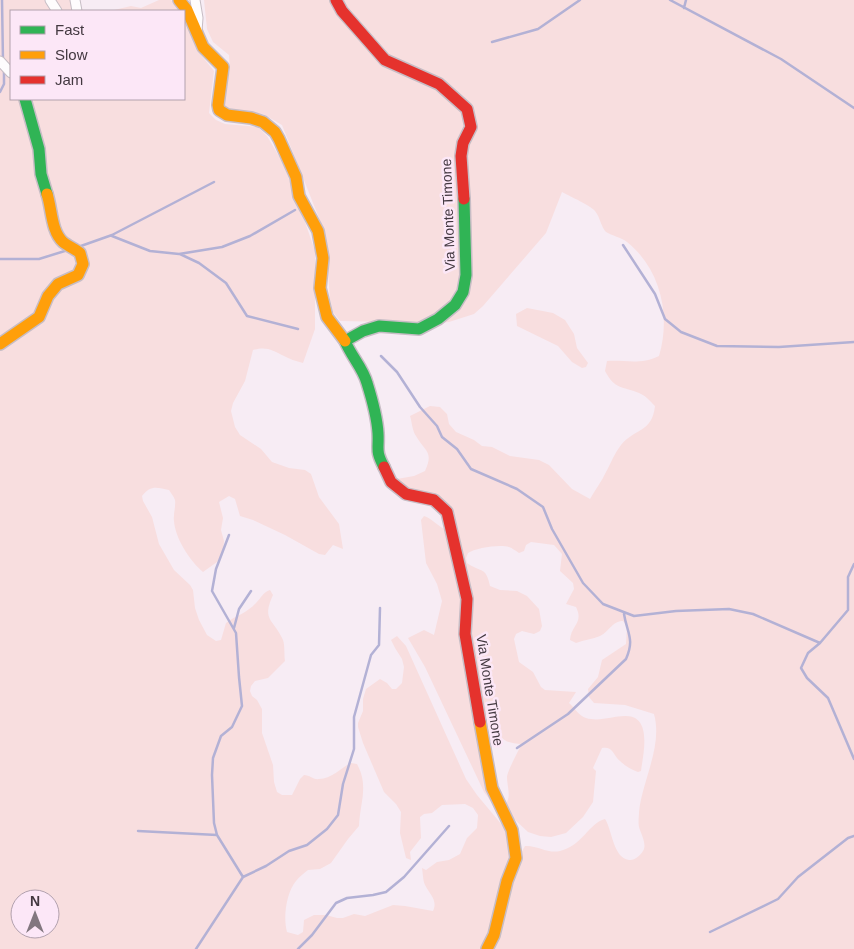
<svg xmlns="http://www.w3.org/2000/svg" width="854" height="949" viewBox="0 0 854 949" font-family="Helvetica,sans-serif">
  <rect width="100%" height="100%" fill="#f7ecf4"/>
  <path fill="#f8dedf" fill-rule="evenodd" d="M 0,0 L 71,0 L 73,11 L 11,11 L 11,99 L 184,99 L 184,19 L 201,55 L 214,71 L 209,113 L 216,120 L 225,124 L 258,127 L 267,136 L 283,163 L 304,219 L 315,251 L 315,329 L 303,363 C 296,361 289,359 284,356 C 272,350 267,346 253,350 L 245,381 L 233,403 L 231,411 L 235,427 L 240,435 L 261,449 L 272,462 L 289,468 L 305,470 L 311,474 L 319,497 L 339,524 L 343,549 L 333,545 L 325,555 L 319,554 L 285,535 L 253,520 L 240,516 L 235,499 L 229,496 L 219,502 L 223,518 L 221,530 L 224,541 L 223,552 L 217,562 L 203,572 C 190,561 175,538 174,521 C 173,514 176,507 175,500 C 174,497 171,493 169,490 C 157,487 150,485 142,496 L 143,501 L 152,517 L 159,544 L 174,570 L 190,585 L 193,590 L 195,608 L 199,620 L 207,635 L 216,641 L 221,640 L 226,623 C 235,616 247,613 256,603 C 261,598 263,592 270,590 L 273,595 C 261,621 274,619 283,640 C 285,646 284,654 285,661 L 268,678 L 255,681 L 251,686 L 250,691 L 252,696 L 257,700 L 262,709 L 262,733 L 273,765 L 274,782 L 277,792 L 282,795 L 292,795 L 300,779 L 304,775 C 310,775 313,780 319,779 C 331,779 341,768 351,763 L 357,764 C 369,786 360,802 359,826 L 348,839 L 331,863 L 320,869 L 308,870 C 304,873 299,877 296,881 C 286,893 283,918 287,932 L 298,935 L 303,932 L 304,920 L 314,915 L 326,915 L 337,918 L 343,918 L 354,914 L 365,916 L 393,905 L 405,906 L 433,911 C 438,900 430,895 425,885 C 423,881 423,874 422,868 L 426,870 L 437,862 L 449,860 L 460,854 L 467,838 L 477,828 L 478,815 L 473,808 L 465,804 L 442,805 L 432,813 L 424,814 L 420,817 L 421,838 L 410,852 L 411,860 L 406,858 L 400,833 L 401,812 L 396,804 L 384,792 L 363,743 L 358,727 L 358,723 L 363,711 L 363,699 L 366,689 L 380,679 L 387,683 L 392,689 L 396,689 L 402,683 L 404,667 L 402,659 L 395,648 L 391,640 L 397,636 L 406,646 L 466,779 L 477,795 L 507,831 L 511,846 L 509,864 L 516,877 L 521,853 L 525,846 C 537,845 548,854 560,851 C 582,846 589,823 605,819 C 612,829 613,858 629,860 C 635,861 642,854 644,849 C 646,842 641,834 639,827 C 638,823 639,816 639,812 C 642,781 663,746 654,714 L 625,705 L 594,703 L 589,697 L 588,689 L 598,677 L 602,660 L 626,644 L 627,626 L 623,621 C 612,621 610,631 600,636 C 593,639 584,640 576,643 L 570,640 C 571,625 584,623 576,607 L 566,604 L 574,589 L 573,583 L 560,571 L 562,554 L 554,545 L 531,542 L 526,545 L 524,551 L 519,553 C 516,551 512,548 509,547 C 500,544 475,548 468,553 L 466,558 L 467,563 C 481,573 486,566 490,586 L 500,590 L 517,591 L 527,596 L 539,609 L 542,626 L 540,631 L 534,634 L 522,631 L 516,634 L 514,639 L 519,662 L 533,672 L 541,687 L 545,690 L 576,692 L 569,703 C 575,708 579,716 586,718 C 599,722 613,716 625,716 C 653,715 643,755 641,771 L 638,772 C 632,770 625,766 620,761 C 613,755 613,746 602,748 L 593,768 L 596,771 L 593,802 L 583,817 L 566,833 L 551,837 L 540,836 L 528,832 L 512,817 L 494,806 L 484,792 L 425,667 L 408,638 L 424,630 L 434,635 L 442,601 L 437,584 L 426,563 L 421,520 L 424,516 C 433,519 438,527 447,530 L 444,517 L 438,508 L 429,502 L 406,500 L 392,490 L 397,479 L 414,476 L 425,471 C 434,451 425,452 416,436 C 412,430 412,422 410,416 L 430,406 L 440,407 L 447,414 L 449,424 L 456,432 L 474,440 L 482,446 L 492,447 L 510,456 L 539,460 L 549,465 L 572,489 L 590,499 C 595,490 602,481 606,472 C 611,463 614,454 621,445 C 635,428 652,433 655,406 C 650,401 646,396 639,393 C 622,386 615,390 605,371 L 607,361 C 626,360 641,365 659,356 C 671,316 661,269 627,242 C 621,237 612,236 606,232 C 601,227 600,217 595,211 C 590,205 571,197 562,192 L 546,233 L 483,306 L 474,314 L 449,322 L 414,326 L 389,322 L 340,321 L 333,312 L 330,299 L 325,233 L 282,125 L 263,114 L 235,111 L 222,105 L 230,70 L 229,55 L 213,42 L 207,29 L 204,0 L 854,0 L 854,949 L 0,949 ZM 484,715 L 492,715 L 496,718 C 498,738 502,743 522,744 C 519,749 507,772 507,777 C 507,787 512,797 505,805 L 494,784 ZM 20,899 L 50,899 L 50,929 L 20,929 Z
    M 159,0 L 171,0 L 180,11 L 110,11 L 131,6 L 141,8 Z
    M 527,308 L 553,313 L 565,320 L 574,334 L 577,348 L 588,363 L 586,367 L 582,368 L 572,362 L 558,346 L 517,326 L 516,314 Z"/>
  <g fill="none" stroke-linecap="round" stroke-linejoin="round">
    <path stroke="#b3b1d5" stroke-width="2.5" d="M 2,0 L 3,61
      M 670,0 L 781,59 L 854,108
      M 684,8 L 686,0
      M 492,42 L 538,29 L 580,0
      M 0,92 L 4,84 L 4,69
      M 112,236 L 150,251 L 179,254 L 222,247 L 250,236 L 295,210
      M 623,245 L 655,294 L 665,319 L 681,332 L 717,346 L 779,347 L 854,342
      M 78,247 L 112,235 L 214,182
      M 180,254 L 199,263 L 226,283 L 247,316 L 298,329
      M 0,259 L 39,259 L 68,250
      M 381,356 L 397,372 L 420,407 L 437,426 L 442,437 L 457,449 L 471,469 L 517,489 L 543,507 L 552,529 L 583,583 L 603,604 L 634,616 L 676,611 L 729,609 L 753,614 L 820,643
      M 229,535 L 216,569 L 212,591 L 236,633 L 239,677 L 242,706 L 232,727 L 221,736 L 213,758 L 212,775 L 214,823 L 217,835 L 243,877
      M 854,564 L 848,577 L 848,610 L 820,643 L 808,653 L 801,668 L 807,678 L 828,698 L 854,759
      M 234,628 L 239,609 L 251,591
      M 517,748 L 568,714 L 626,659 C 635,639 627,633 624,614
      M 138,831 L 217,835
      M 710,932 L 778,899 L 798,877 L 848,838 L 854,836
      M 196,949 L 243,877 L 266,866 L 289,851 L 307,845 L 327,829 L 338,815 L 343,784 L 354,749 L 354,717 L 371,655 L 379,645 L 380,608
      M 298,949 L 312,935 L 336,903 L 347,898 L 373,895 L 386,892 L 404,877 L 449,826"/>
    <g stroke="#c7bdc5" stroke-width="11">
      <path id="street" d="M 50,0 L 57,11
        M 75,0 L 77,11
        M 195,0 L 198,18 L 197,31
        M 0,61 L 11,73"/>
    </g>
    <g stroke="#c7bdc5" stroke-width="14">
      <path id="fast" d="M 25,99 L 39,149 L 41,174 L 47,194
        M 384,467 C 375,450 379,450 378,433 C 377,416 372,399 367,383 C 363,368 351,356 345,341 L 363,331 L 379,326 L 419,329 L 438,319 L 455,305 L 463,292 L 466,275 L 464,199"/>
    </g>
    <g stroke="#c7bdc5" stroke-width="14">
      <path id="slow" d="M 179,0 L 187,10 L 203,47 L 223,67 L 218,105 L 219,110 L 227,115 L 251,118 L 263,122 L 275,132 L 279,139 L 296,177 L 299,196 L 318,231 L 323,258 L 320,288 L 327,317 L 345,341
        M 0,344 L 39,317 L 48,296 L 58,284 L 78,275 L 83,264 L 80,253 C 75,249 68,246 63,242 C 51,231 52,209 47,194
        M 480,722 L 492,788 L 512,830 L 516,858 L 507,881 L 494,935 L 487,949"/>
    </g>
    <g stroke="#c7bdc5" stroke-width="14">
      <path id="jam" d="M 336,0 L 342,11 L 385,60 L 439,84 L 467,109 L 471,127 L 463,143 L 461,156 L 464,199
        M 384,467 L 391,482 L 406,494 L 434,500 L 447,512 L 467,599 L 465,634 L 480,722"/>
    </g>
    <use href="#street" stroke="#fefcfd" stroke-width="9"/>
    <use href="#fast" stroke="#30b455" stroke-width="11"/>
    <use href="#slow" stroke="#ff9f0a" stroke-width="11"/>
    <use href="#jam" stroke="#e5322d" stroke-width="11"/>
  </g>
  <g text-anchor="middle" stroke-width="5" stroke-linejoin="round" paint-order="stroke">
    <g font-size="14" fill="#433840" stroke="#fce7f7">
      <text transform="translate(448 215) rotate(-92)" y="5">Via Monte Timone</text>
      <text transform="translate(490 690) rotate(81)" y="5">Via Monte Timone</text>
    </g>
  </g>
  <rect x="10" y="10" width="175" height="90" fill="#fce7f7" stroke="#b2a1ae"/>
  <rect x="20" y="26" width="25" height="8" fill="#30b455" stroke="#b2a1ae"/>
  <text x="55" y="35" font-size="15" fill="#433840">Fast</text>
  <rect x="20" y="51" width="25" height="8" fill="#ff9f0a" stroke="#b2a1ae"/>
  <text x="55" y="60" font-size="15" fill="#433840">Slow</text>
  <rect x="20" y="76" width="25" height="8" fill="#e5322d" stroke="#b2a1ae"/>
  <text x="55" y="85" font-size="15" fill="#433840">Jam</text>
  <g transform="translate(35 914)"><circle r="24" fill="#fce7f7" stroke="#b2a1ae"/>
  <path d="M0-4L9 19L0 12L-9 19Z" fill="#82777f"/>
  <text y="-8" font-size="14" font-weight="bold" text-anchor="middle" fill="#433840">N</text>
  </g>
</svg>
